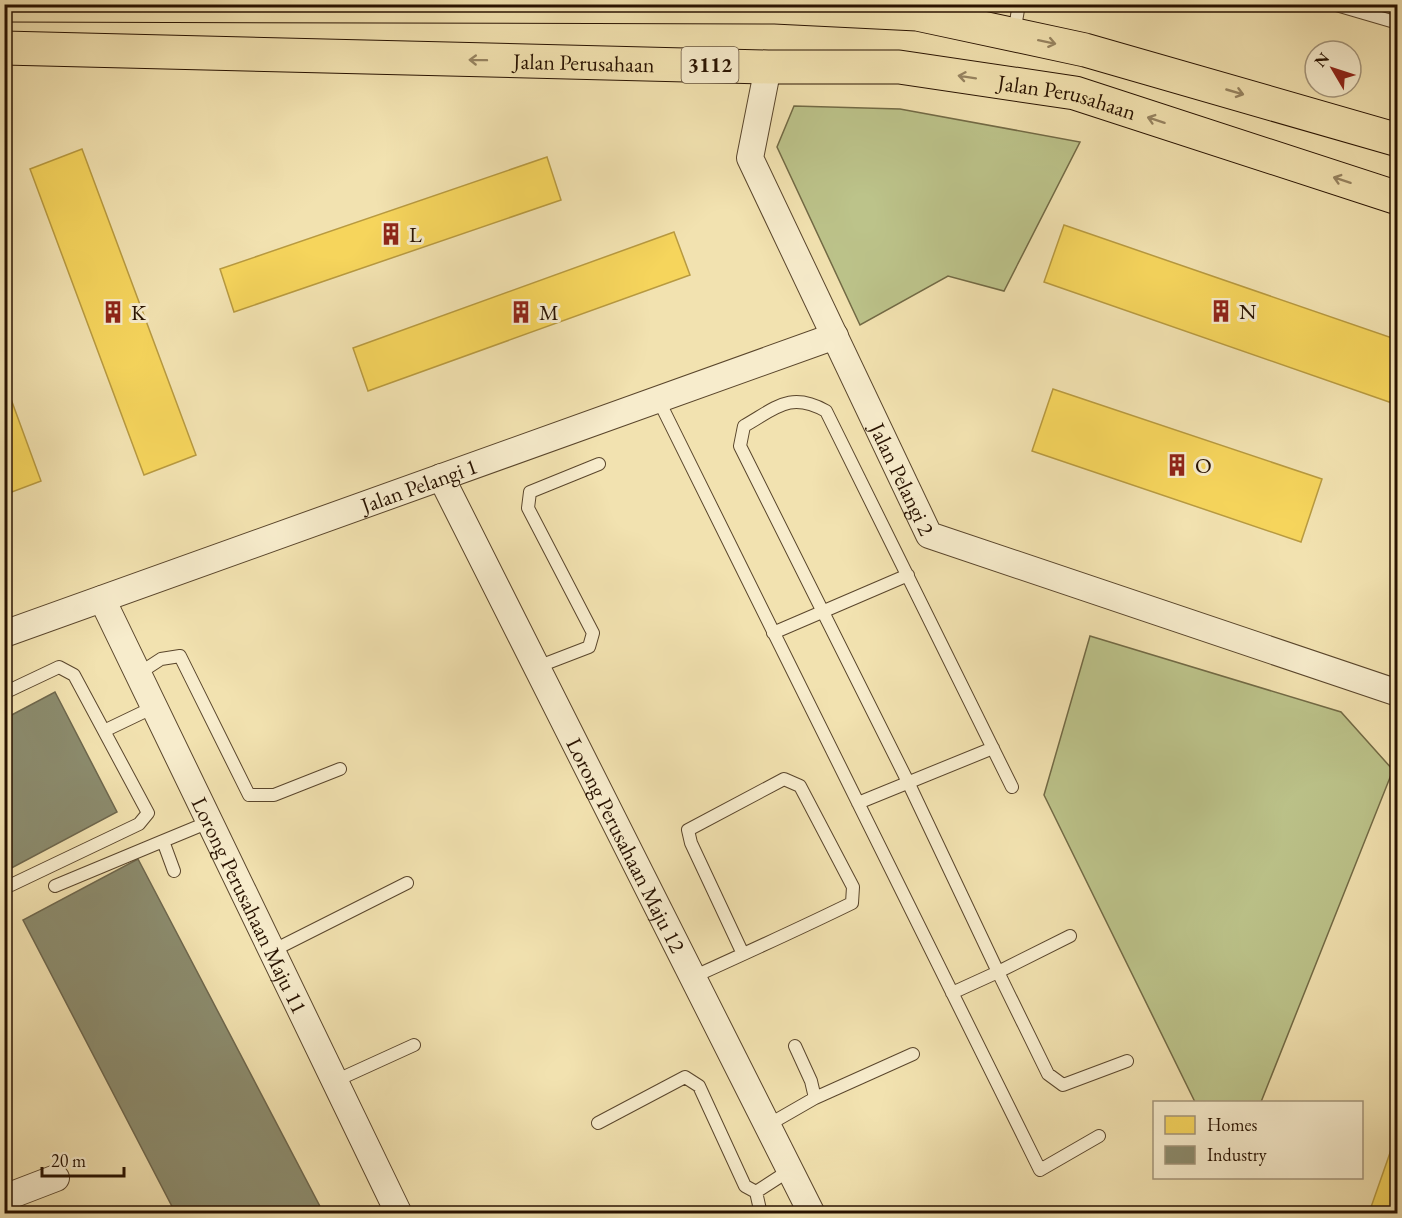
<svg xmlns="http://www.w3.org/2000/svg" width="1402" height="1218" viewBox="0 0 1402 1218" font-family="'EB Garamond',serif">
  <rect width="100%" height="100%" fill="#f2e2b0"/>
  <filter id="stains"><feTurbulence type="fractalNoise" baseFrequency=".00333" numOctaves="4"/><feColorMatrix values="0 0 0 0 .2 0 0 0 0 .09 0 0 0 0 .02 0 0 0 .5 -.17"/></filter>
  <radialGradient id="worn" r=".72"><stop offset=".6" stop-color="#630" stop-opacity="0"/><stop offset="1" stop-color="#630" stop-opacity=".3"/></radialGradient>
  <path fill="#bcc38a" stroke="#726a45" stroke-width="1.5" d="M 794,106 L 900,109 L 1080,142 L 1004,291 L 948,276 L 860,325 L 777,147 Z
    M 1090,636 L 1341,712 L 1393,770 L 1261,1102 L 1195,1102 L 1044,795 Z"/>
  <path fill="#f6d55c" stroke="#b89a40" stroke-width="1.5" d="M 82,149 L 196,455 L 144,475 L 30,169 Z
    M 547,157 L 561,200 L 234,312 L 220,269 Z
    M 1064,225 L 1398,340 L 1398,386 L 1392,403 L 1044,282 Z
    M 674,232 L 690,275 L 368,391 L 353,348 Z
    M 4,380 L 41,481 L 4,495 Z
    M 1053,389 L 1322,479 L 1301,542 L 1032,451 Z
    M 1398,1130 L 1398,1214 L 1379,1214 L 1370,1210 Z"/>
  <path fill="#8c8c6e" stroke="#6e674d" stroke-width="1.5" d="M 55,692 L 117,812 L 4,872 L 4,719 Z
    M 138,859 L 324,1214 L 176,1214 L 23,920 Z"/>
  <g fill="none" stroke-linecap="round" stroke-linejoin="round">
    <g stroke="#5a462c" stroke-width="14">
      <path id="service" d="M 1333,4 L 1398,23
        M 1014,33 L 1019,4
        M 658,399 L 1040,1170 L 1099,1136
        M 773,633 L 908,575
        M 537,667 L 589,647 L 593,633 L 528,508 L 530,492 L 599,464
        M 138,674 L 161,659 L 180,656 L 249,795 L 274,795 L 340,769
        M 4,693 L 59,667 L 74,675 L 148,813 L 139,824 L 11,885 L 4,882
        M 106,730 L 154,707
        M 1012,787 L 826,411 C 790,391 776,408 744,426 L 740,446 L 908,782 L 998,972 L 1070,936
        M 858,803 L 993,748
        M 174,871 L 163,841 L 209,822
        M 55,886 L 163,841
        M 272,951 L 407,883
        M 693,977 C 746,953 799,929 852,903 L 853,887 L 800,786 L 784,779 L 688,830 L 691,843 L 743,954
        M 952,993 L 998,972 L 1048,1074 L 1063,1085 L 1127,1061
        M 335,1081 L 414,1045
        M 815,1098 L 913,1054
        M 598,1123 L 685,1077 L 699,1086 L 745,1186 L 756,1192 L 790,1170
        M 768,1125 L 815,1098 L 811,1081 L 795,1046
        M 756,1192 L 761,1214"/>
    </g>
    <g stroke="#5a462c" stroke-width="28">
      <g id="minor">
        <path id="s1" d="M 768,67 L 750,158 L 929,535 L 1398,693"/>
        <path id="s2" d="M 441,477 L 812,1214"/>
        <path id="s3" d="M 102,599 L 399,1214"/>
        <path id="s4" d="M 4,634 L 835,336"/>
        <path d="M 4,1198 L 56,1178"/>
      </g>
    </g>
    <g stroke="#281200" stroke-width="35">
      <g id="primary">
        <path d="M 4,5 L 775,7 L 917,14 L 1085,50 L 1398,140"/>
        <path id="s5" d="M 4,48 L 768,67 L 899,67 L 1075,93 L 1398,198"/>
      </g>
    </g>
    <use href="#service" stroke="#f7eccc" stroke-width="12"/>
    <use href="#minor" stroke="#f7eccc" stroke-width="26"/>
    <use href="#primary" stroke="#f2e2b0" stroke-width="33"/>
  </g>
  <defs><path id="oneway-shaft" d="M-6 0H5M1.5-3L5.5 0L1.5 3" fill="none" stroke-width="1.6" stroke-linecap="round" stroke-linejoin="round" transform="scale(1.5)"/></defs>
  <g stroke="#978461">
    <use href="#oneway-shaft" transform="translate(1047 42) rotate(12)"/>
    <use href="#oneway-shaft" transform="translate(478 60) rotate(-179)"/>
    <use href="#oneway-shaft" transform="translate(967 77) rotate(-171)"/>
    <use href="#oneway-shaft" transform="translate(1235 92) rotate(16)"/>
    <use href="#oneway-shaft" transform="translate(1156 120) rotate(-162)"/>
    <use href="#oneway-shaft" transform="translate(1342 180) rotate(-162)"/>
  </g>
  <defs>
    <g id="building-bare" transform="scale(1.8)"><path d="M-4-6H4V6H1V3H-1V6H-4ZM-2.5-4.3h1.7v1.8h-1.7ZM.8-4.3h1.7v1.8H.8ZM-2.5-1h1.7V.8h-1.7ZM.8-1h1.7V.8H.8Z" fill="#8f2418" stroke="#f7eccc" stroke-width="2.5" paint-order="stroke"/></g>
  </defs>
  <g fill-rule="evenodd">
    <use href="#building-bare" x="391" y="234"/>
    <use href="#building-bare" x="1221" y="311"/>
    <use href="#building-bare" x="113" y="312"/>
    <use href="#building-bare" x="521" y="312"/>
    <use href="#building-bare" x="1177" y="465"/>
  </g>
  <g text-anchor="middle" stroke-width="6" stroke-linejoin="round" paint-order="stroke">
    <rect fill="#f7eccc" stroke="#66533d" stroke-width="1.5" x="681.5" y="47" width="57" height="36" rx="4.5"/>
    <g font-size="21" font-weight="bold" fill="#281200">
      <text x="710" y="72">3112</text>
    </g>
    <g font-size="22" fill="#281200" stroke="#f7eccc">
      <text dy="8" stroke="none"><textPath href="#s5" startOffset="580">Jalan Perusahaan</textPath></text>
      <text dy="8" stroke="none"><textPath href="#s5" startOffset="1066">Jalan Perusahaan</textPath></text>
      <text dy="8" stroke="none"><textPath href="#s1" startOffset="448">Jalan Pelangi 2</textPath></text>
      <text dy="8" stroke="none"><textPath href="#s4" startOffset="441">Jalan Pelangi 1</textPath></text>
      <text dy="8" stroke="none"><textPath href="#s2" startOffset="412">Lorong Perusahaan Maju 12</textPath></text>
      <text dy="8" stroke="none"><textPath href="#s3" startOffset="340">Lorong Perusahaan Maju 11</textPath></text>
    </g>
    <g font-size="22" fill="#281200" stroke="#f7eccc" text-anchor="start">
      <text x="409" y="242">L</text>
      <text x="1239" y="319">N</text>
      <text x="131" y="320">K</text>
      <text x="539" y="320">M</text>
      <text x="1195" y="473">O</text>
    </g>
  </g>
  <rect width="1402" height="1218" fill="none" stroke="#f2e2b0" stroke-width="24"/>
  <rect x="6" y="6" width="1390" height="1206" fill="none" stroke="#281200" stroke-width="3"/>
  <rect x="12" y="12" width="1378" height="1194" fill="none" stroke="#281200" stroke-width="1.5"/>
  <rect x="1153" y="1101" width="210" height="78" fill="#f7eccc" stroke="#a4957a" stroke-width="1.5"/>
  <rect x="1165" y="1116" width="30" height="18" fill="#f6d55c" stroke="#a4957a" stroke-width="1.5"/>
  <text x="1207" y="1131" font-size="18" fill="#281200">Homes</text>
  <rect x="1165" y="1146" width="30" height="18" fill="#8c8c6e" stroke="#a4957a" stroke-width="1.5"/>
  <text x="1207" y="1161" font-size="18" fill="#281200">Industry</text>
  <g transform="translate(1333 69) rotate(309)"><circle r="28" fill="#f7eccc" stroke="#a4957a" stroke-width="1.5"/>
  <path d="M0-4.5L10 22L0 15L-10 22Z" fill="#8f2418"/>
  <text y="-9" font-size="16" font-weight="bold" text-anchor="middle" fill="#281200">N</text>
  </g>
  <path d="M42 1167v9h82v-9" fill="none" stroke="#281200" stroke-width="3"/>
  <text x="51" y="1167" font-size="18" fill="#281200" stroke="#f7eccc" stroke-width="4.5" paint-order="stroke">20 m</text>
  <rect width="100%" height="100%" filter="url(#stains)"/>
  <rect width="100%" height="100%" fill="url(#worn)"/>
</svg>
